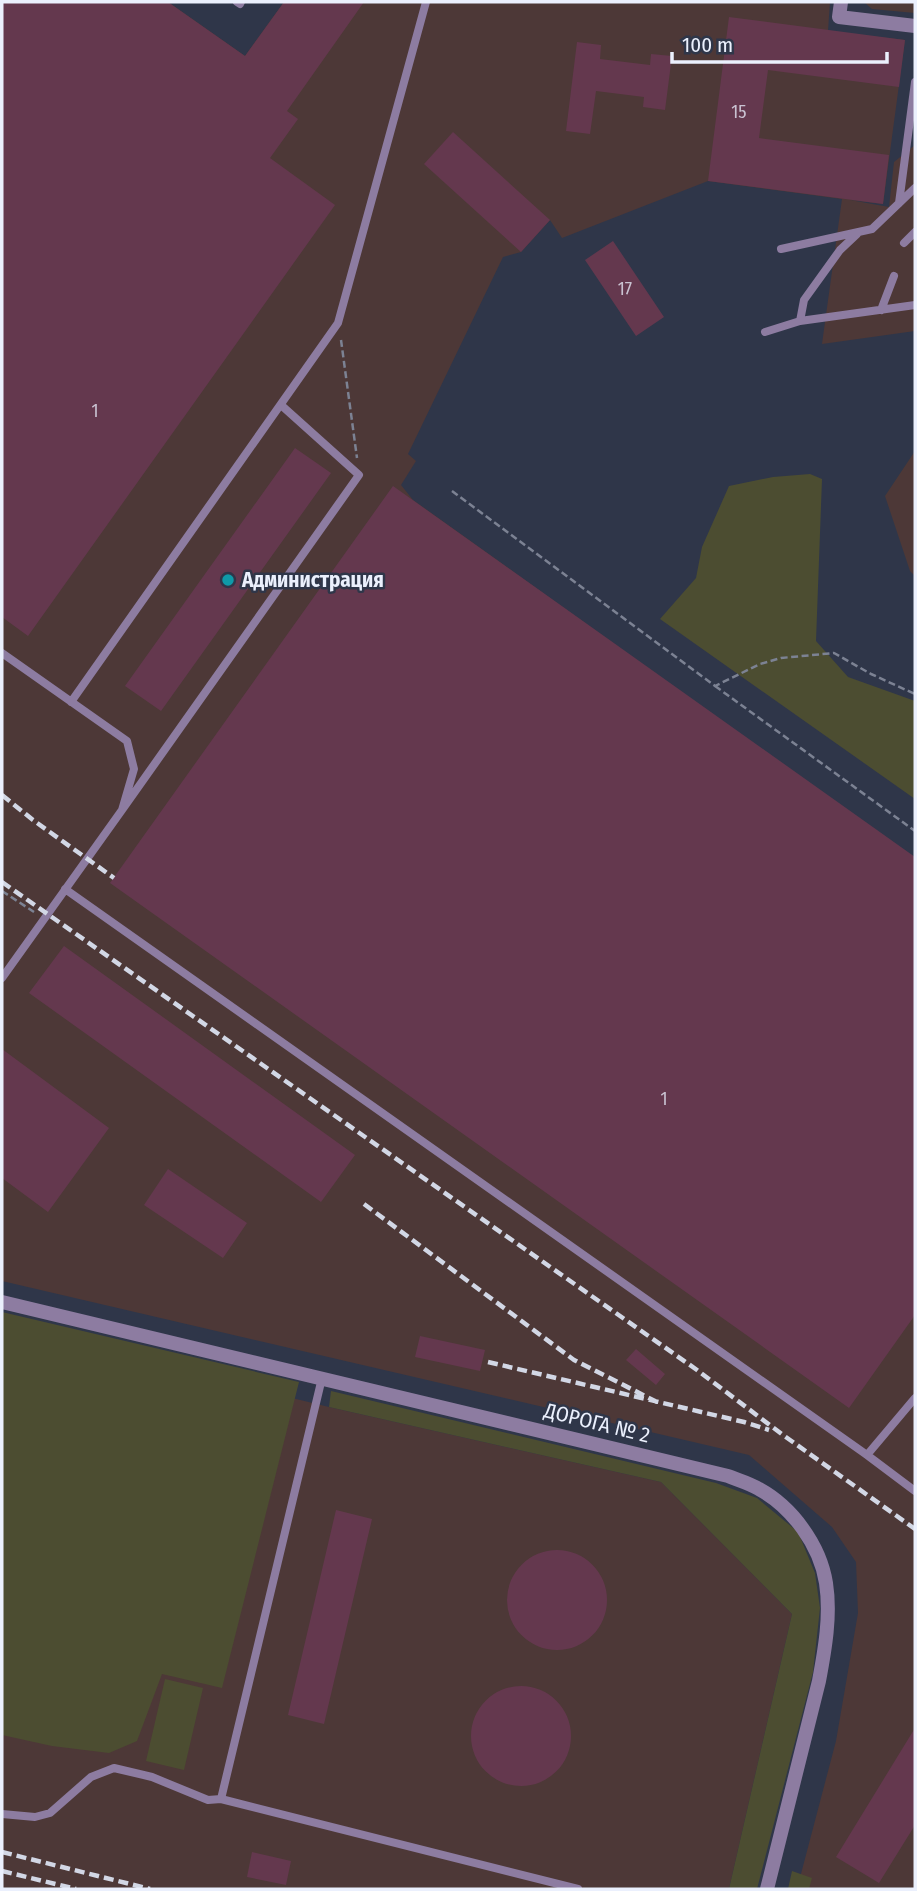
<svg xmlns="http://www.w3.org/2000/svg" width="917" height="1891" viewBox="0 0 917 1891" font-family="'Fira Sans Condensed',sans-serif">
  <rect width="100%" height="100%" fill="#2f3649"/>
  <path fill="#4d3837" d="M 2,2 L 168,2 L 245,56 L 284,2 L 830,2 L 828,31 L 905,40 L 883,204 L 850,200 L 889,207 L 894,162 L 915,145 L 915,331 L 822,344 L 842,199 L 708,181 L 562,238 L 550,220 L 521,252 L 503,257 L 408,454 L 416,461 L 401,485 L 413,500 L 915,859 L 915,1889 L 797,1889 L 836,1741 L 858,1613 L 856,1562 L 832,1527 L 749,1455 L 2,1281 Z
    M 915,451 L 915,576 L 910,571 L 885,496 Z
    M 148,1363 L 329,1407 L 661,1482 L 792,1614 L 729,1889 L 2,1889 L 2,1724 Z"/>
  <path fill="#4d3936" d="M 864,2 L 915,2 L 915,13 L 872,9 Z"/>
  <path fill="#4c4d31" d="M 810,474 L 822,479 L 816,641 L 848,677 L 915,701 L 915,799 L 660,619 L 696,578 L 702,547 L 729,486 L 773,477 Z
    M 2,1312 L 299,1382 L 222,1688 L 162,1674 L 137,1741 L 109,1753 L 52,1746 L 2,1735 Z
    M 331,1391 L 716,1483 L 757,1498 L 798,1532 L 815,1573 L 820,1608 L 813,1672 L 757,1889 L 729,1889 L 792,1614 L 661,1482 L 329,1407 Z
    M 165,1679 L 203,1688 L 184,1770 L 146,1761 Z
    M 792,1871 L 812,1878 L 809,1889 L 788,1889 Z"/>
  <path fill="#64384e" d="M 2,2 L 168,2 L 245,56 L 284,2 L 364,2 L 287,111 L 298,119 L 270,158 L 335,205 L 28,636 L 2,617 Z
    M 729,17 L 905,40 L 899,87 L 768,70 L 759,138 L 889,155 L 883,204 L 708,181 Z
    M 577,42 L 601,45 L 600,59 L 650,65 L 651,54 L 672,56 L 665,110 L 643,107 L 644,97 L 596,91 L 590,134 L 566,131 Z
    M 453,132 L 550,220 L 521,252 L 424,164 Z
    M 613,241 L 664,317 L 636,336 L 585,260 Z
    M 295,448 L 331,473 L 161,711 L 125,686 Z
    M 393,486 L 915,857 L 915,1315 L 849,1408 L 110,883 Z
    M 64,946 L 355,1155 L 321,1202 L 29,993 Z
    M 2,1049 L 109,1128 L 48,1212 L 2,1178 Z
    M 168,1169 L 247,1223 L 223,1258 L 144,1205 Z
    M 420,1336 L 485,1350 L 480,1371 L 415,1357 Z
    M 636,1349 L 665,1374 L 656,1385 L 626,1360 Z
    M 336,1510 L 372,1519 L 324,1724 L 288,1715 Z
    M507 1600a50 50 0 1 1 100 0a50 50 0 1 1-100 0Z
    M471 1736a50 50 0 1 1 100 0a50 50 0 1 1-100 0Z
    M 915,1728 L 915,1825 L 879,1883 L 836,1857 Z
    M 252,1852 L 291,1861 L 286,1885 L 247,1877 Z"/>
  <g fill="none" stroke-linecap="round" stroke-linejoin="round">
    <path stroke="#7c8293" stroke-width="2.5" stroke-dasharray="7 3.5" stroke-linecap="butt" d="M 341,340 L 357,458
      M 452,491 L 715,686 L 760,664 L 781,658 L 834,653 L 871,674 L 915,694
      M 715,686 L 915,831
      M 2,891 L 34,912"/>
    <path stroke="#8d7ca1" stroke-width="8" d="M 237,2 L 240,4 L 241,2
      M 899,203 L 915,82
      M 904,243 L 915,232
      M 781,249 L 872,229 L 915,188
      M 881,310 L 894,276
      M 800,321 L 804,300 L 840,250 L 857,234
      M 765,332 L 800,321 L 915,305
      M 2,653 L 127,741 L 134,769 L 122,810 L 2,978
      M 71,702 L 338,323 L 426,2
      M 122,810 L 359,475 L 281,405
      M 65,889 L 867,1455 L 915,1491
      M 322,1378 L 221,1799 L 578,1889
      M 867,1455 L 915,1398
      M 2,1814 L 35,1817 L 50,1813 L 91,1777 L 114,1768 L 152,1777 L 208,1800 L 221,1799"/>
    <path stroke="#8d7ca1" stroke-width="14" d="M 841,2 L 839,17 L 915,26
      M 2,1302 L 728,1476 C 738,1480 749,1483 759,1489 C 792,1507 820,1545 826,1583 C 831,1615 825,1649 819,1681 L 767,1889"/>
    <path stroke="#d2d7e5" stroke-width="4.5" stroke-dasharray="10 5" stroke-linecap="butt" d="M 2,795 L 33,820 L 114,878
      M 2,882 L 697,1370 L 783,1435 L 915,1529
      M 364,1204 L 574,1360 L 657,1402
      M 488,1362 L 744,1422 L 769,1430
      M 2,1852 L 150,1889
      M 2,1871 L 76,1889"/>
  </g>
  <circle fill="#0f9aa8" stroke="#2f3649" stroke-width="2.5" cx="228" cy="580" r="7"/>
  <g text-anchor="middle" stroke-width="5" stroke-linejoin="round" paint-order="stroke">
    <g font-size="18" fill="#c9c2d1">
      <text x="739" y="118">15</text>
      <text x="625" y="295">17</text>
      <text x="95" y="417">1</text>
      <text x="664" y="1105">1</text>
    </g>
    <g font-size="21" font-weight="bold" fill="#ebf0fd" stroke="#2f3649" text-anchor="start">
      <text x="242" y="587">Администрация</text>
    </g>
    <g font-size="21" fill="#ebf0fd" stroke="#2f3649">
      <text transform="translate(597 1423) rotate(14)" y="7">ДОРОГА № 2</text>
    </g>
  </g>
  <rect width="917" height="1891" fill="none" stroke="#ebf0fd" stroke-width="7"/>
  <path d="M672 52v10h215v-10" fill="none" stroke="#ebf0fd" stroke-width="3.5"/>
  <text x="682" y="52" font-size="21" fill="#ebf0fd" stroke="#2f3649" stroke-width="5" paint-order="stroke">100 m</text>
</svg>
